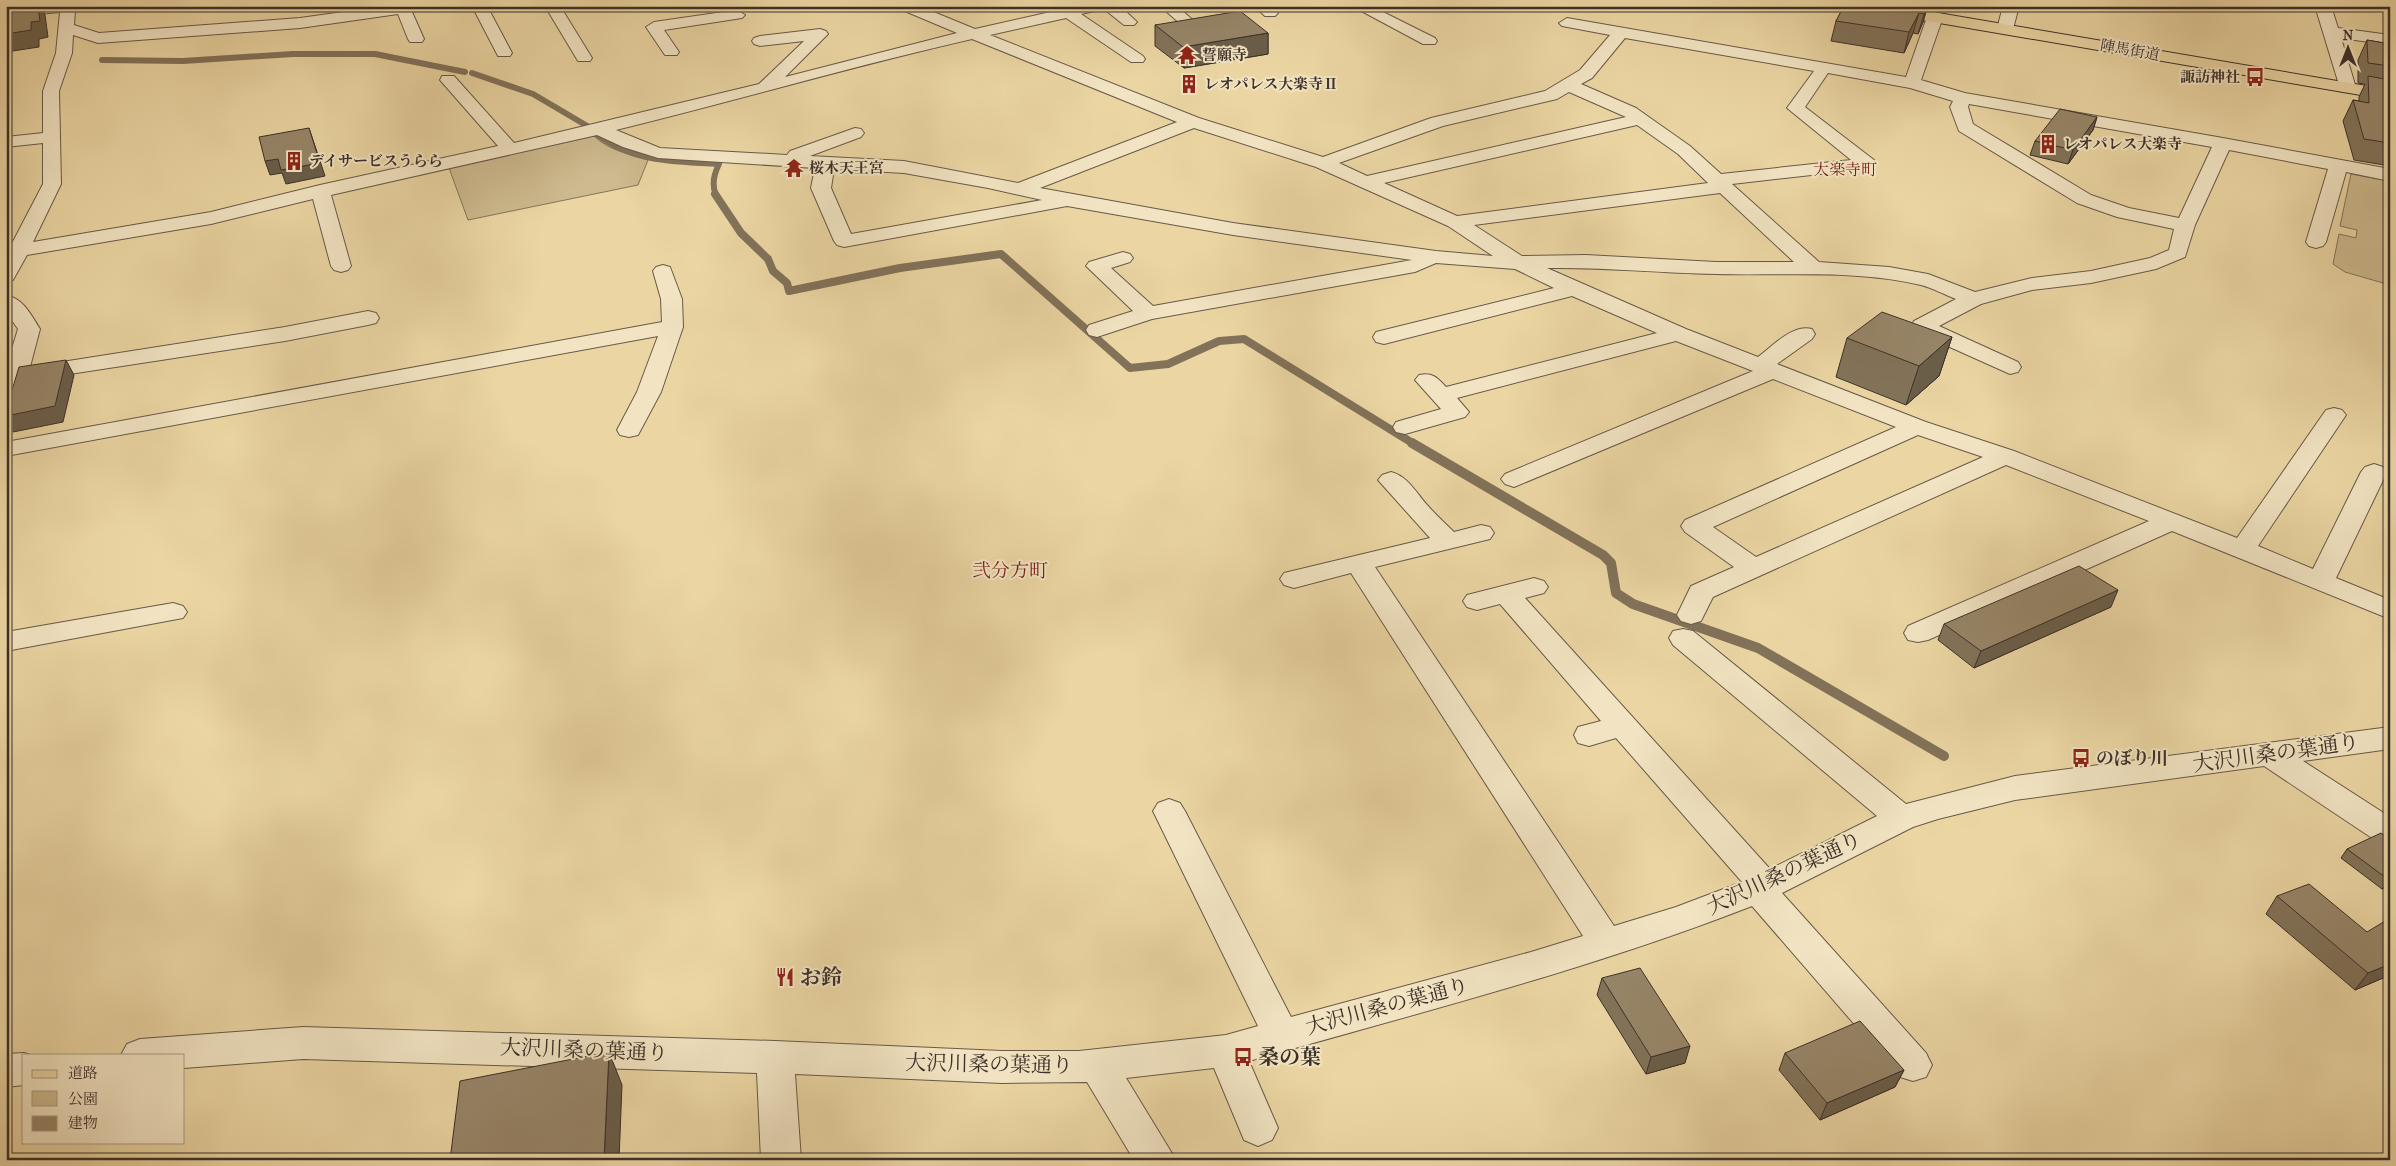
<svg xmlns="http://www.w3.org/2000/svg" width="2396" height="1166" viewBox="0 0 2396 1166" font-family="'IM FELL French Canon','Noto Serif JP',serif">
  <rect width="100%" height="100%" fill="#ebd6a3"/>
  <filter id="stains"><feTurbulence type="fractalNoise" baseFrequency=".004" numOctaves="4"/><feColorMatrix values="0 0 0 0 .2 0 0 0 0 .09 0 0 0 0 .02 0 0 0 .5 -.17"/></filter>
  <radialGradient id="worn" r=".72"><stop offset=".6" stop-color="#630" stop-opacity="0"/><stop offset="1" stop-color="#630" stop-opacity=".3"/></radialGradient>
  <path fill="#cdba8e" stroke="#84755c" d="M 594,136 C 608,150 629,154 648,160 L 638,185 L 468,220 L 449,168 Z
    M 2351,174 L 2390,181 L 2390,285 L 2345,272 L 2333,264 L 2339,234 L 2356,238 L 2357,230 L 2340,226 Z"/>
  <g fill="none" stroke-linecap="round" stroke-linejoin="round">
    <path stroke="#82725a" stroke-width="6" d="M 102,60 L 183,61 L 293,54 L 375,54 L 465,72
      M 472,73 L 533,94 L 589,127
      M 596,134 C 631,162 676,162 719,164 C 714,174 711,184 716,195"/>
    <path stroke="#82725a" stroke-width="8" d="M 715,194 L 741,233 L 768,259 L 773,271 L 787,283 L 789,291 L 900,268 L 1001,254 L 1130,368 L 1168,364 L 1219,341 L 1244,339 L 1414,444"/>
    <path stroke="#82725a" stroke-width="10" d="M 1412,443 L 1603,555 L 1611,563 L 1616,593 L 1633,604 L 1758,648 L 1944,756"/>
    <g stroke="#685a48" stroke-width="2">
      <path id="minor" d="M 21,6 L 91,6 L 89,9 L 75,11 L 74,25 L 99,33 L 300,18 L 386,6 L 427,6 L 425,9 L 412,12 L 424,39 L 422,42 L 410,42 L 408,39 L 398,14 L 300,28 L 98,43 L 73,35 L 72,53 L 59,91 L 61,184 L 33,242 L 211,212 L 320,185 L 498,146 L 440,80 L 442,76 L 454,76 L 514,143 L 759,84 L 804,41 L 760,46 L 754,44 L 752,41 L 754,38 L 760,36 L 820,29 L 826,31 L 828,34 L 785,77 L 957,33 L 900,9 L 898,6 L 919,6 L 975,29 L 1077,6 L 1120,6 L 1137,22 L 1134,25 L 1124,25 L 1104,9 L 1081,14 L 1143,56 L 1145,59 L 1143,62 L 1131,62 L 1066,18 L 990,35 L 1199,118 L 1323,157 L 1431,118 L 1545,91 L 1580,70 L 1610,35 L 1562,26 L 1559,23 L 1567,18 L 1906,77 L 1927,17 L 1935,12 L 1940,14 L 1943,17 L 1921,80 L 1965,93 L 2223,138 L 2390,169 L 2390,181 L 2346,172 L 2326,242 L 2323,246 L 2316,248 L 2309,246 L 2306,242 L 2328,169 L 2229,150 L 2195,225 L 2185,257 L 2156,269 L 2091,283 L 2032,290 L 1981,304 L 1939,326 L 2018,362 L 2021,367 L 2018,372 L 2010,374 L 1914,331 L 1911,326 L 1914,321 L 1956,299 C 1945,295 1933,288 1921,285 C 1855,269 1784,276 1717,274 C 1660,273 1604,267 1547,268 L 1686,329 L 1758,357 C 1773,346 1792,324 1812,329 L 1815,334 L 1812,339 L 1777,364 L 1926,422 L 2014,451 L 2237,538 L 2326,410 L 2334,408 L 2342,410 L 2346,415 L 2258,546 L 2313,569 L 2361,472 L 2365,467 L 2374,464 L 2383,467 L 2387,472 L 2336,578 L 2390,600 L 2390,619 L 2172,531 L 1928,640 L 1918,642 L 1908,640 L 1904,633 L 1908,626 L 2149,521 L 2006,465 L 1713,597 L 1701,621 L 1691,624 L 1681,621 L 1677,615 L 1691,586 L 1734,567 L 1685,532 L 1681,526 L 1685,520 L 1896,427 L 1773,379 L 1514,487 L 1505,484 L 1501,479 L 1505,474 L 1753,371 L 1676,341 L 1457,398 L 1469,412 L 1465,417 L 1405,434 L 1396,432 L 1393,427 L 1396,422 L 1441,409 L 1415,380 L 1419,375 C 1432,372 1437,377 1446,387 L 1657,333 L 1572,296 L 1384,344 L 1376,342 L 1373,337 L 1376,332 L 1554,288 L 1515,269 L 1436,263 L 1415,272 L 1152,319 L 1097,337 L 1089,335 L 1086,330 L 1089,325 L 1133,311 L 1086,266 L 1089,262 L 1123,252 L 1130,254 L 1133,258 L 1130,262 L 1111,268 L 1153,306 L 1412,260 L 1233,235 L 1067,206 L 844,247 L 837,245 L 834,241 L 811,188 L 815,168 L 658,158 L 623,147 L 597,135 L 331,195 L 351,266 L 348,270 L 341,272 L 334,270 L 331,266 L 313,199 L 211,224 L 27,255 L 13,280 L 6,282 L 6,255 L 43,184 L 43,143 L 6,147 L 6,137 L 43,133 L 43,91 L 56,53 L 60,12 L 6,17 L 6,7 ZM 1625,38 L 1814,71 L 1787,108 L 1851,160 L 1721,174 L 1690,146 L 1636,108 L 1581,84 L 1592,78 ZM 972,39 L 1177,122 L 1018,183 L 904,161 L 810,156 L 861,137 L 864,133 L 861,129 L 855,128 L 790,151 L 787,155 L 660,148 L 616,130 C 735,101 853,66 972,39 ZM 1828,73 L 1910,88 L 1953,101 L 1950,107 L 1959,131 L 2077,203 L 2117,217 L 2174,229 L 2169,250 L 2150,258 L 2091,271 L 2032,278 L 1975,292 L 1928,274 L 1889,267 L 1819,262 L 1732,184 L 1874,168 L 1876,164 L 1874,160 L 1805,107 ZM 1569,92 L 1626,117 L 1367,176 L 1339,163 L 1443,126 L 1557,99 ZM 1969,104 L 2212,147 L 2179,218 L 2129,208 L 2091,195 L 1973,124 L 1968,107 ZM 1637,125 L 1678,154 L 1708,183 L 1457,216 L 1384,183 ZM 1194,128 L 1316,167 L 1448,226 L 1493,256 L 1436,251 L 1233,223 L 1040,188 ZM 834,169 L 904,173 L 988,188 L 1042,200 L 851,234 L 831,188 ZM 1720,193 L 1794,262 L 1716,262 L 1586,255 L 1522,256 L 1474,225 ZM 1918,435 L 1983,457 L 1756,557 L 1713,527 Z
        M 472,6 L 487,6 L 512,53 L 510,56 L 498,56 Z
        M 545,6 L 560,6 L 592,58 L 590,61 L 578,61 Z
        M 1160,6 L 1177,6 L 1196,23 L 1193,26 L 1183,26 Z
        M 1254,6 L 1271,6 L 1278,13 L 1275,16 L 1265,16 Z
        M 1352,6 L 1371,6 L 1435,38 L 1437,41 L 1435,44 L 1423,44 Z
        M 2003,6 L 2019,6 L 2013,29 L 2005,34 L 1997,29 Z
        M 2315,6 L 2331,6 L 2338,28 L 2390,35 L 2390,45 L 2341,38 L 2356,88 L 2354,92 L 2342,92 L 2340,88 Z
        M 737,10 L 745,15 L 742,18 L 664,30 L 679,52 L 677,55 L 665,55 L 646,27 L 654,22 Z
        M 663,265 L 670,267 L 682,299 L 683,327 L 661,392 L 638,435 L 629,437 L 620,435 L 617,430 L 637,392 L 658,336 L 6,456 L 6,442 L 662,322 L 661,299 L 653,271 L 656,267 Z
        M 6,295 C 24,299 31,315 40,329 L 30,367 L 285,327 L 368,311 L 376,313 L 379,318 L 376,323 L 368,325 L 285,341 L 24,381 L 14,399 L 6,401 L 6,368 L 18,329 L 6,312 Z
        M 1391,472 C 1409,477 1416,493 1428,506 C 1436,515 1445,523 1454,532 L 1481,525 L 1490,527 L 1494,533 L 1490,539 L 1375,567 L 1614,926 L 1676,907 L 1742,882 L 1616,738 L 1589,746 L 1578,743 L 1574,735 L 1578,727 L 1601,721 L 1500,604 L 1477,610 L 1467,607 L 1463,601 L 1467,595 L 1534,578 L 1544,581 L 1548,587 L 1544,593 L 1525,598 L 1770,869 L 1877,816 L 1673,645 L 1669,638 L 1673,631 L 1683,629 L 1693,631 L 1906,804 L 2015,776 L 2390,727 L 2390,749 L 2303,761 L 2390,817 L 2390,845 L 2378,842 L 2264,766 L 2015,800 L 1938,819 L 1913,827 L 1782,893 L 1926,1053 L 1932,1065 L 1926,1077 L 1913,1081 L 1900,1077 L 1752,906 C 1588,970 1418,1013 1249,1061 L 1278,1128 L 1272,1140 L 1258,1146 L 1244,1140 L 1214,1068 L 1126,1078 L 1176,1160 L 1134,1160 L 1087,1082 L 1002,1083 L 795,1074 L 801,1160 L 761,1160 L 757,1073 L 303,1059 L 184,1068 L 184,1055 L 121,1055 L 127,1044 L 140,1039 L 303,1027 L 775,1041 L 1002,1051 L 1079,1051 L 1226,1035 L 1258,1026 L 1153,811 L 1158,803 L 1169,799 L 1180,803 L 1185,811 L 1291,1017 L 1531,952 L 1583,936 L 1351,573 L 1294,588 L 1284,585 L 1280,579 L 1284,573 L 1430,538 L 1378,480 L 1382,475 Z
        M 173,603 L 183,606 L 187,612 L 183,618 L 6,651 L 6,632 Z
        M 24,1053 L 30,1055 L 24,1055 L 24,1085 L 6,1087 L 6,1054 Z"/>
    </g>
    <g stroke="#3c302a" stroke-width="2">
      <path id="major" d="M 1862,6 L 1897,6 L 2390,90 L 2390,100 L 1869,11 Z"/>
    </g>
    <use href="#minor" fill="#f2e4c3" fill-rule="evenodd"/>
    <use href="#major" fill="#ebd6a3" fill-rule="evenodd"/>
  </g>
  <path fill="#82735a" stroke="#3c302a" d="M 1844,6 L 1933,6 L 1931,10 L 1927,9 L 1923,22 L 1918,34 L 1913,33 L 1904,53 L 1831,41 L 1836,21 Z
    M 1155,25 L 1268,33 L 1268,54 L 1184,68 L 1155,46 Z
    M 2367,40 L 2390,44 L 2390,166 L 2354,160 L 2343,121 L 2353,100 L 2359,101 L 2359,97 L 2365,84 L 2358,83 L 2358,60 Z
    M 2097,117 L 2093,130 L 2068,164 L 2030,155 L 2035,141 Z
    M 1952,337 L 1939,376 L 1906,405 L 1836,377 L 1847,338 Z
    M 2111,607 L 1974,668 L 1938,640 L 1944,624 Z
    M 2390,840 L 2390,885 L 2382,889 L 2341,858 L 2347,849 Z
    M 2277,896 L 2367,932 L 2390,975 L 2355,990 L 2266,914 Z
    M 1602,978 L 1685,1063 L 1646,1074 L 1597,995 Z
    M 1785,1053 L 1904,1070 L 1895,1087 L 1820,1120 L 1779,1070 Z"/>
  <path fill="#6a5e4a" stroke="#3c302a" d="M 38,6 L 41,6 L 45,15 L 48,37 L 39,39 L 39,47 L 6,52 L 6,34 L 31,22 Z
    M 1927,6 L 1923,22 L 1918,34 L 1924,14 Z
    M 1919,13 L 1913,33 L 1904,53 L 1909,32 Z
    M 1268,33 L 1268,54 L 1184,68 L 1183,47 Z
    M 2097,117 L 2093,130 L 2068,164 L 2073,150 Z
    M 309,128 L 325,176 L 286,184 L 282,173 L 270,175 L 265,161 Z
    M 1952,337 L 1939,376 L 1906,405 L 1919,366 Z
    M 66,360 L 74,375 L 63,422 L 13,432 L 6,419 L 6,416 Z
    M 2118,590 L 2111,607 L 1974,668 L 1981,651 Z
    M 2390,879 L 2390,885 L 2382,889 L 2389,880 Z
    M 2390,964 L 2390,975 L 2355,990 L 2368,973 Z
    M 1690,1046 L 1685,1063 L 1646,1074 L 1651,1057 Z
    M 609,1052 L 622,1085 L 619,1160 L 604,1160 Z
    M 1904,1070 L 1895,1087 L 1820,1120 L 1827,1103 Z"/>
  <path fill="#978669" stroke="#3c302a" d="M 6,6 L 38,6 L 40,21 L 31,22 L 31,30 L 6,34 Z
    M 1844,6 L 1927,6 L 1924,14 L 1919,13 L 1909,32 L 1836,21 Z
    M 1240,11 L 1268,33 L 1183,47 L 1155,25 Z
    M 2367,40 L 2390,44 L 2390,66 L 2368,63 Z
    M 2368,76 L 2390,80 L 2390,143 L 2364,139 L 2353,100 L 2369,103 Z
    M 2060,109 L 2097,117 L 2073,150 L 2035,141 Z
    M 309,128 L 320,163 L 281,170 L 278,159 L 265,161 L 259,137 Z
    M 1882,312 L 1952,337 L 1919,366 L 1847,338 Z
    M 66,360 L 55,406 L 6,416 L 6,410 L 19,367 Z
    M 2079,566 L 2118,590 L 1981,651 L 1944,624 Z
    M 2381,833 L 2390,840 L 2390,879 L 2389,880 L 2347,849 Z
    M 2309,884 L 2367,932 L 2390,918 L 2390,964 L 2368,973 L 2277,896 Z
    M 1640,968 L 1690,1046 L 1651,1057 L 1602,978 Z
    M 1860,1021 L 1904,1070 L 1827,1103 L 1785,1053 Z
    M 609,1052 L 604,1160 L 450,1160 L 460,1081 Z"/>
  <defs>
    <g id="temple-bare" transform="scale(1.5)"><path d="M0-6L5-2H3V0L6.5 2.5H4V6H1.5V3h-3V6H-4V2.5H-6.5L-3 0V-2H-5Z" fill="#8f2418" stroke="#f2e4c3" stroke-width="2.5" paint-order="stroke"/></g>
    <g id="bus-bare" transform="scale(1.5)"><path d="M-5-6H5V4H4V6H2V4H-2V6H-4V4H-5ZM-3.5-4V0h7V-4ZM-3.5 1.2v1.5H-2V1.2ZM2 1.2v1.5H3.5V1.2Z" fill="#8f2418" stroke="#f2e4c3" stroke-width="2.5" paint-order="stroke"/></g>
    <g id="building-bare" transform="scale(1.5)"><path d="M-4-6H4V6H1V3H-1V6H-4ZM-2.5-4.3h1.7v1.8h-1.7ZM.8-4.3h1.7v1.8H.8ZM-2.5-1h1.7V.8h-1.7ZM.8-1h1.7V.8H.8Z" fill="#8f2418" stroke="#f2e4c3" stroke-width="2.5" paint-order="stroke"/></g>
    <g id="restaurant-bare" transform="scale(1.5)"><path d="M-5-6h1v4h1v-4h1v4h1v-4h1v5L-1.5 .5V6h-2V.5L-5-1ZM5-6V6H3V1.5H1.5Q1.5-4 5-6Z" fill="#8f2418" stroke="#f2e4c3" stroke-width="2.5" paint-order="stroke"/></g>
  </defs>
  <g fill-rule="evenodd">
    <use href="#temple-bare" x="1187" y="55"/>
    <use href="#bus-bare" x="2255" y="77"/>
    <use href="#building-bare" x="1189" y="84"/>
    <use href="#building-bare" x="2048" y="144"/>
    <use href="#building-bare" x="294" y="161"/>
    <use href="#temple-bare" x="794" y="168"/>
    <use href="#bus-bare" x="2081" y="758"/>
    <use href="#restaurant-bare" x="785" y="977"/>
    <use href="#bus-bare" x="1243" y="1057"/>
  </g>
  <g text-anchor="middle" stroke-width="4" stroke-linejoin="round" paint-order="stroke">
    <g font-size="15" fill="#3c302a" stroke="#f2e4c3">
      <text transform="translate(2130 50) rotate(10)" y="5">陣馬街道</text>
    </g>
    <g font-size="15" font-weight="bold" fill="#3c302a" stroke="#f2e4c3" text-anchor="start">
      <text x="1202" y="60">誓願寺</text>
      <text x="2240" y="82" text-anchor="end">諏訪神社</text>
      <text x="1204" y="89">レオパレス大楽寺Ⅱ</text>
      <text x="2063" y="149">レオパレス大楽寺</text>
      <text x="309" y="166">デイサービスうらら</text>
      <text x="809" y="173">桜木天王宮</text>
    </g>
    <g font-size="16" fill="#7a1f14" stroke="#f2e4c3">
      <text x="1845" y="175">大楽寺町</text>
    </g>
    <g font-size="18" font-weight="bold" fill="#3c302a" stroke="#f2e4c3" text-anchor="start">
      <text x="2096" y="764">のぼり川</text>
    </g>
    <g font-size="19" fill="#7a1f14" stroke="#f2e4c3">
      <text x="1010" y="577">弐分方町</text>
    </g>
    <g font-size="21" fill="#3c302a" stroke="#f2e4c3">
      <text transform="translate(2276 753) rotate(-8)" y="7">大沢川桑の葉通り</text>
      <text transform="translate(1784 873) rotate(-25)" y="7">大沢川桑の葉通り</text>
      <text transform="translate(1387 1006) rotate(-15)" y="7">大沢川桑の葉通り</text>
      <text transform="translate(584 1050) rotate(2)" y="7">大沢川桑の葉通り</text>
      <text transform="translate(989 1064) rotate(1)" y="7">大沢川桑の葉通り</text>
    </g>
    <g font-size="21" font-weight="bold" fill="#3c302a" stroke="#f2e4c3" text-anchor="start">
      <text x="800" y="984">お鈴</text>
      <text x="1258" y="1064">桑の葉</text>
    </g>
  </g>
  <rect width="2396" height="1166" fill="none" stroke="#ebd6a3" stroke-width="25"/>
  <rect x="8" y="8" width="2381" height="1151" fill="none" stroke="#3c302a" stroke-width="2.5"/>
  <rect x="12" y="12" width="2371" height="1141" fill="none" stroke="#3c302a"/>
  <rect x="22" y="1054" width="162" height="90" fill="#f2e4c3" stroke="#a99c86"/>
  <rect x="32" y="1070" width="25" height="8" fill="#ebd6a3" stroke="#a99c86"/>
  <text x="68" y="1078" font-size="15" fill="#3c302a">道路</text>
  <rect x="32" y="1091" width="25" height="15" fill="#cdba8e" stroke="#a99c86"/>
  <text x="68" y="1104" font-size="15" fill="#3c302a">公園</text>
  <rect x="32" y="1116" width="25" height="15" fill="#978669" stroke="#a99c86"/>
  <text x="68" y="1128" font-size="15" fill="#3c302a">建物</text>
  <g transform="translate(2348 48)" stroke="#f2e4c3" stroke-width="4" paint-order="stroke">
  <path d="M0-4L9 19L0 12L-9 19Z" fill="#3c302a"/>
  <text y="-8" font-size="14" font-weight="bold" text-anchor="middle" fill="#3c302a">N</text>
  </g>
  <rect width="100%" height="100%" filter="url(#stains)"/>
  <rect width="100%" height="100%" fill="url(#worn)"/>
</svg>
